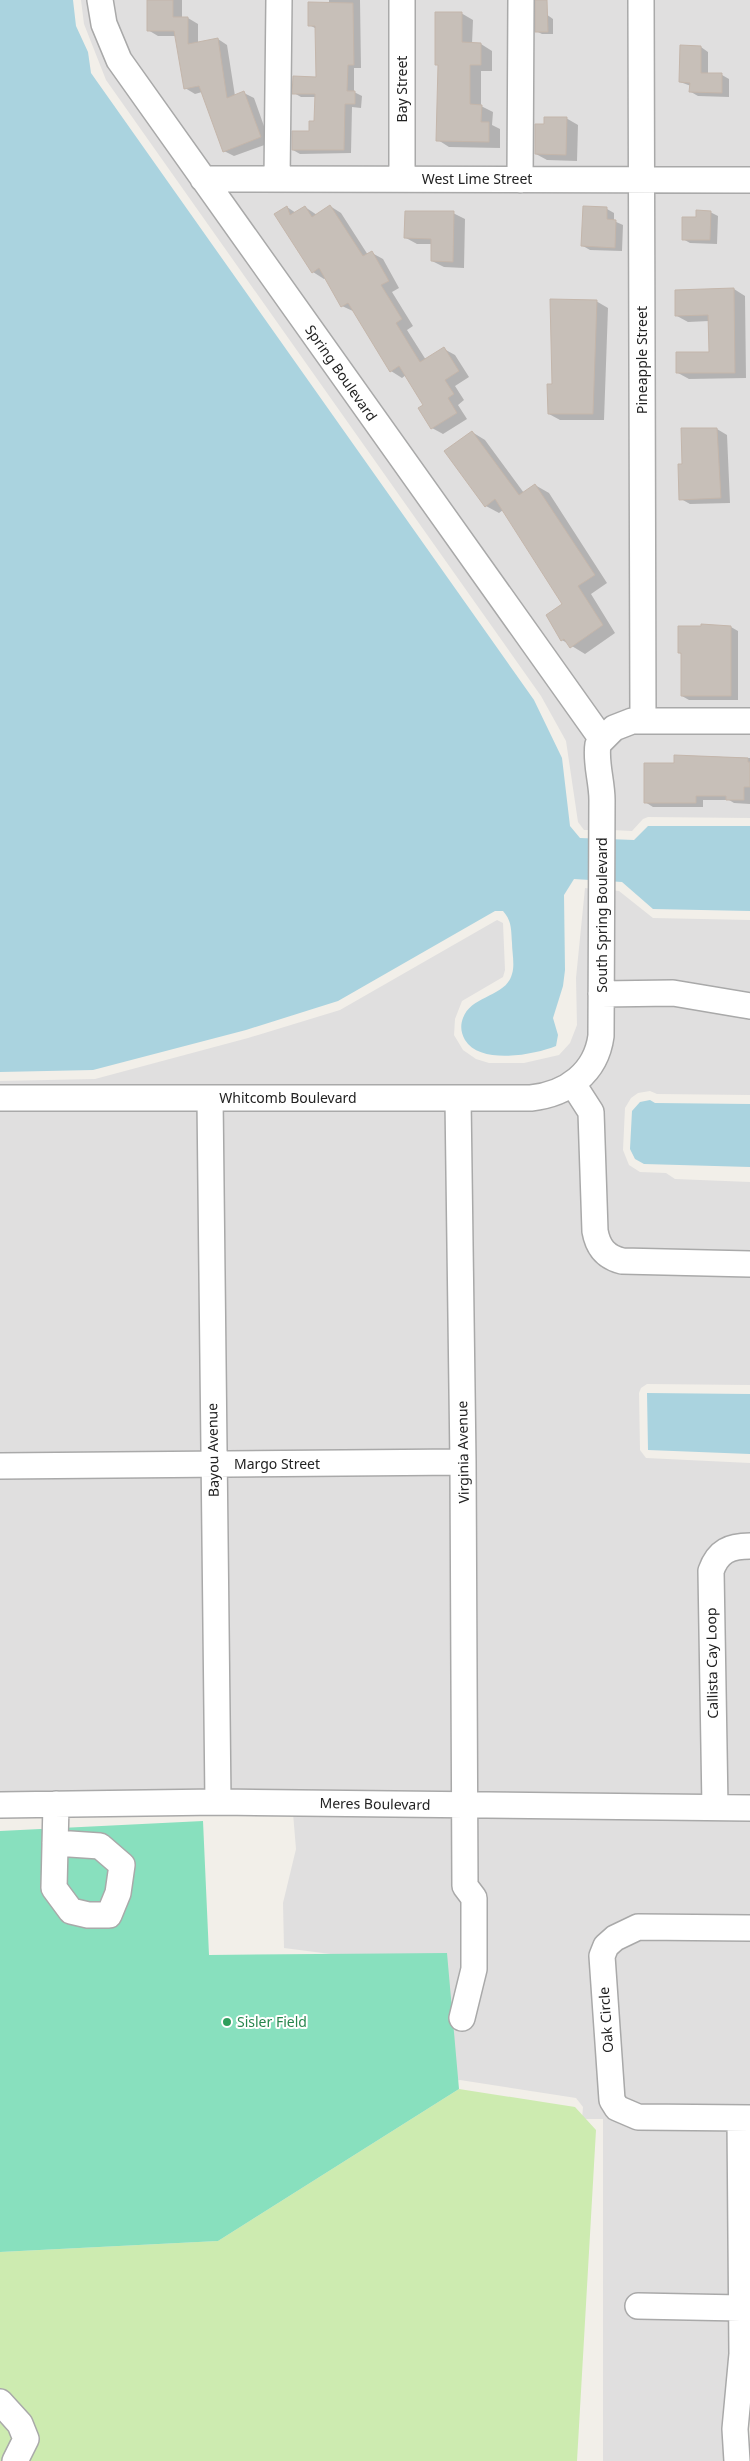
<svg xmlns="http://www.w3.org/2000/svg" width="750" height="2461" viewBox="0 0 750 2461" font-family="'Noto Sans',sans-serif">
  <rect width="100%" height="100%" fill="#f2efe9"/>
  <path fill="#e0dfdf" d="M 81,0 L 91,0 L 194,183 L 194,189 L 199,190 L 590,739 L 593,830 L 584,830 L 578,822 L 566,741 L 541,696 L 106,80 L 84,24 Z
    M 109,0 L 392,0 L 393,169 L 207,169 L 126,54 Z
    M 411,0 L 632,0 L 632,170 L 411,169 Z
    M 650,0 L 750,0 L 750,170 L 650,170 Z
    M 222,190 L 632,190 L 634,711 L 603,724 Z
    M 650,190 L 750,190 L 750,711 L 652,711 Z
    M 633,731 L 750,732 L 750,818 L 648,817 L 643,819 L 632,831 L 611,830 L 608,745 Z
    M 585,888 L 593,889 L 591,1043 L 574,1070 L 545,1086 L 0,1089 L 0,1081 L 95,1079 L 248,1038 L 340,1010 L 497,920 L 503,923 L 505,970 L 503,977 L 462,1001 L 455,1019 L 454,1035 L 463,1050 L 476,1059 L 489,1063 L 524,1063 L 559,1055 L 570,1043 L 577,1025 L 576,978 Z
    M 611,890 L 619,891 L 653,918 L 750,920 L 750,995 L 611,983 Z
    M 672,1003 L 750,1016 L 750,1095 L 657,1094 L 650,1091 L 638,1093 L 631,1098 L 625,1108 L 623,1150 L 629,1165 L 640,1172 L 666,1173 L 675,1179 L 750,1182 L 750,1254 L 623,1251 L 606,1239 L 586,1086 L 611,1004 Z
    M 571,1097 L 582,1114 L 591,1250 L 750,1275 L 750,1385 L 647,1384 L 641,1388 L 639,1393 L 640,1450 L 646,1458 L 750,1463 L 750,1797 L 474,1795 L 467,1109 Z
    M 201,1108 L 209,1793 L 0,1795 L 0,1109 Z
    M 219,1108 L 449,1109 L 456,1794 L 227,1793 Z
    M 293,1813 L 750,1818 L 750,1917 L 609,1930 L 603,2101 L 731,2128 L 733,2354 L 728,2461 L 603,2461 L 603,2119 L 582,2119 L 583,2107 L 576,2098 L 460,2080 L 455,2081 L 377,1960 L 284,1948 L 283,1903 L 296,1849 Z
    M 639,1937 L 750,1938 L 750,2108 L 639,2106 L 623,2100 L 613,1953 Z"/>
  <path fill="#cdebb0" d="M 459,2089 L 575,2107 L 596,2130 L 577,2461 L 0,2461 L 0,2252 L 218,2241 Z"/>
  <path fill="#88e0be" d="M 203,1821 L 209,1955 L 447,1953 L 459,2089 L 218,2241 L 0,2252 L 0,1831 Z"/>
  <path fill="#aad3df" d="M 0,0 L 73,0 L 76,26 L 88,52 L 91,73 L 534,700 L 562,758 L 570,826 L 580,838 L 634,840 L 648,826 L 750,826 L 750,911 L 653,909 L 622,882 L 574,879 L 564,895 L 565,970 L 563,986 L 553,1018 L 558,1035 L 556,1046 C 534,1055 480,1065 465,1040 C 461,1033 460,1026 463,1018 C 471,995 506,997 512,974 C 515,965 512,952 512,943 C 511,930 512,921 503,911 L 495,911 L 338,1001 L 246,1030 L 93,1070 L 0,1072 Z
    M 650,1100 L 655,1103 L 750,1104 L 750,1167 L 644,1164 L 635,1159 L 630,1149 L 632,1111 L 640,1102 Z
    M 647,1393 L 750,1394 L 750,1454 L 648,1450 Z"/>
  <path fill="#0003" d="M 148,0 L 182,0 L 182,18 L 188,18 L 198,24 L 198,43 L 218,39 L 227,45 L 235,96 L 244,93 L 254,98 L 270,143 L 234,156 L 224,151 L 202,92 L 195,94 L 185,88 L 176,36 L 158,36 L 148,30 Z
    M 329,0 L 360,0 L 361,68 L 354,68 L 354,92 L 362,96 L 361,108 L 352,107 L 351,153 L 300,154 L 293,150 L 310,132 L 316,122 L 316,97 L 301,97 L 294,93 L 317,78 L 317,29 L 309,25 L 329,4 Z
    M 461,13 L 473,20 L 472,44 L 481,44 L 492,51 L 492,71 L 481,71 L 481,106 L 493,112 L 492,125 L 500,129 L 500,148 L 449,147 L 438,140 Z
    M 546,14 L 553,19 L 553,34 L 542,34 L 536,31 Z
    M 681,47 L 701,47 L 708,52 L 708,74 L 722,75 L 729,79 L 729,97 L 698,96 L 691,92 L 691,86 L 680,82 Z
    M 566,118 L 578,125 L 577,161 L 547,160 L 536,154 L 546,126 Z
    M 330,206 L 341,213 L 368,255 L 372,253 L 383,259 L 399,288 L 392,292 L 413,326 L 407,330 L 426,360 L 444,349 L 455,355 L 469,377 L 455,386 L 464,400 L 458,405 L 467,419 L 443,434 L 432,428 L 425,405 L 406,375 L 402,378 L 391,371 L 355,312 L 342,306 L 326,278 L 324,279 L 313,272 L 276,215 L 287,207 L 296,213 L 305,207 L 317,215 Z
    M 584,208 L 607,209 L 614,213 L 614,221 L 623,225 L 622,251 L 590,250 L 583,246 Z
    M 710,212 L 718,216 L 717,244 L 690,243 L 683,239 L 697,219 Z
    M 453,213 L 465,219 L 464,268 L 444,267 L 432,261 L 432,244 L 417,244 L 406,238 Z
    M 734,289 L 745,296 L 746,378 L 689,379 L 678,373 L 710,353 L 709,321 L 688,322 L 677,316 Z
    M 596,301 L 608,308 L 604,420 L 560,420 L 549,414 L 553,385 Z
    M 717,429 L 727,435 L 730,503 L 690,504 L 681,499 L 683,465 Z
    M 472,432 L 485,440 L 524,493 L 535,485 L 549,493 L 607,583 L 591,594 L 615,633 L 585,654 L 562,640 L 552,625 L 564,604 L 503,510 L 499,513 L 486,506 Z
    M 731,627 L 738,631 L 738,700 L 689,700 L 682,696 L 682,654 L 679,653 Z
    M 696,756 L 750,758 L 750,804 L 734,803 L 729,800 L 703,800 L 703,807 L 653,807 L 645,802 L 675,764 Z"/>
  <path fill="#c7bfb8" stroke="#c4b6ab" d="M 147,0 L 173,0 L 173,17 L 188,17 L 188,44 L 218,38 L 227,98 L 244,91 L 261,137 L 223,152 L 199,86 L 184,89 L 174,31 L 147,31 Z
    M 535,0 L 547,0 L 548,32 L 535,32 Z
    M 308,2 L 353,3 L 354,65 L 348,65 L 347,91 L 355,91 L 355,104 L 345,104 L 344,150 L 292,150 L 292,131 L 309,131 L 309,121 L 314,121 L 315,94 L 292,94 L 293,76 L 316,77 L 315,26 L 308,26 Z
    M 435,12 L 462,12 L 462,42 L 481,43 L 481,65 L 470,65 L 470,104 L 482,105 L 481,122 L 489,122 L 489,142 L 436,141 L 438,65 L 435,65 Z
    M 680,45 L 701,46 L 701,73 L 722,73 L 722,93 L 689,92 L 690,83 L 679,82 Z
    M 544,117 L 567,117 L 566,155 L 535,154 L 535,124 L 544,124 Z
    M 330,205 L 363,256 L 372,251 L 389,281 L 381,285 L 402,319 L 396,323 L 420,362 L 444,347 L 459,371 L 445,380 L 454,394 L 448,398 L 457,413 L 431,429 L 418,408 L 423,405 L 399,366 L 390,372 L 348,303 L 341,307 L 319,268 L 312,273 L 274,214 L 287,206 L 290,215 L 305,206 L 312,217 Z
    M 583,206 L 607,207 L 607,219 L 616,220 L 615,248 L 581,246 Z
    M 696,210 L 711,211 L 710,240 L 682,240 L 682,217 L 696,217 Z
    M 405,211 L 454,211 L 453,262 L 431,261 L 431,239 L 404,238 Z
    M 734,288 L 735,373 L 676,373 L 676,352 L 709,352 L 708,315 L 675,316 L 675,290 Z
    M 550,299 L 597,300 L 593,414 L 548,414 L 547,384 L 552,384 Z
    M 681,428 L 717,428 L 721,498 L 679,500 L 678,464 L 682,464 Z
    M 472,431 L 519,495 L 535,484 L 595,575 L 578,586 L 603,625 L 570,648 L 564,639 L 561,641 L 546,615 L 562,604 L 495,499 L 485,507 L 444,451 Z
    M 701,624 L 731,626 L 731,696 L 681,696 L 681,653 L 678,653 L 678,626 L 701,626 Z
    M 674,755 L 748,758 L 748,762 L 750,762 L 750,787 L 744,787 L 744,800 L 726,800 L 726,796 L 696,796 L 696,803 L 644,803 L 644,763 L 674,763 Z"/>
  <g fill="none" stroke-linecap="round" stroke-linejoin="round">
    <g stroke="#a9a9a9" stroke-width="28">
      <path id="minor" d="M 100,0 L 104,24 L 119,60 L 601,738
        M 402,0 L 402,179
        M 641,0 L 643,721
        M 203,179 L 750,180
        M 277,179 L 279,0
        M 520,180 L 521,0
        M 601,994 L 673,993 L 750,1006
        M 573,1084 L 591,1112 L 595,1231 C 598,1248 606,1257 622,1261 L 750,1264
        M 0,1098 L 531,1098 C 567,1094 596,1073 601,1036 L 602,800 C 602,781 595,762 598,744 L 614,728 L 632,721 L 750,721
        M 210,1098 L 218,1802
        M 458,1099 L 463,1462 L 465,1886 L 474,1898 L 474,1969 L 462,2018
        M 0,1466 L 463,1462
        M 0,1805 L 218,1802 L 750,1808
        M 715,1807 L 711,1571 C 718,1551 730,1546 750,1546
        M 55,1843 L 100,1846 L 122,1865 L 118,1893 L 109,1915 L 88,1915 L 71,1911 L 54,1888 L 56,1804
        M 750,1928 L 638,1927 L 615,1938 L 606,1946 L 602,1956 L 612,2100 L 617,2108 L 638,2117 L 750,2118
        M 638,2306 L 741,2308
        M 0,2402 L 20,2424 L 26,2439 L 15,2461
        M 737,2461 L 735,2429 L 742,2354 L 740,2118"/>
    </g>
    <use href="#minor" stroke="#fff" stroke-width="25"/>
  </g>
  <circle fill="#2e9e5b" stroke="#fff" stroke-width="2" cx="227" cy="2022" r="5"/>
  <g text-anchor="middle" stroke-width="4" stroke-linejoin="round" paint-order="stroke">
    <g font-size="14" fill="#222" stroke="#fff">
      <text transform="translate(402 89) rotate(-90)" y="5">Bay Street</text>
      <text x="477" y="184">West Lime Street</text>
      <text transform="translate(642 360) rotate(-90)" y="5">Pineapple Street</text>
      <text transform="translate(341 373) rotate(55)" y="5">Spring Boulevard</text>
      <text transform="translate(602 915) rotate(-90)" y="5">South Spring Boulevard</text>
      <text x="288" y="1103">Whitcomb Boulevard</text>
      <text transform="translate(213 1450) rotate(-91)" y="5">Bayou Avenue</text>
      <text transform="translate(463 1452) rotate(-91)" y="5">Virginia Avenue</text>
      <text x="277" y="1469">Margo Street</text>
      <text transform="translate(712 1663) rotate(-91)" y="5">Callista Cay Loop</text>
      <text transform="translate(375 1804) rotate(1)" y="5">Meres Boulevard</text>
      <text transform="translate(606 2020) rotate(-94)" y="5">Oak Circle</text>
    </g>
    <g font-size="14" fill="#27864d" stroke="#fff" text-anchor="start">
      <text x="237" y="2027">Sisler Field</text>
    </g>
  </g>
</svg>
